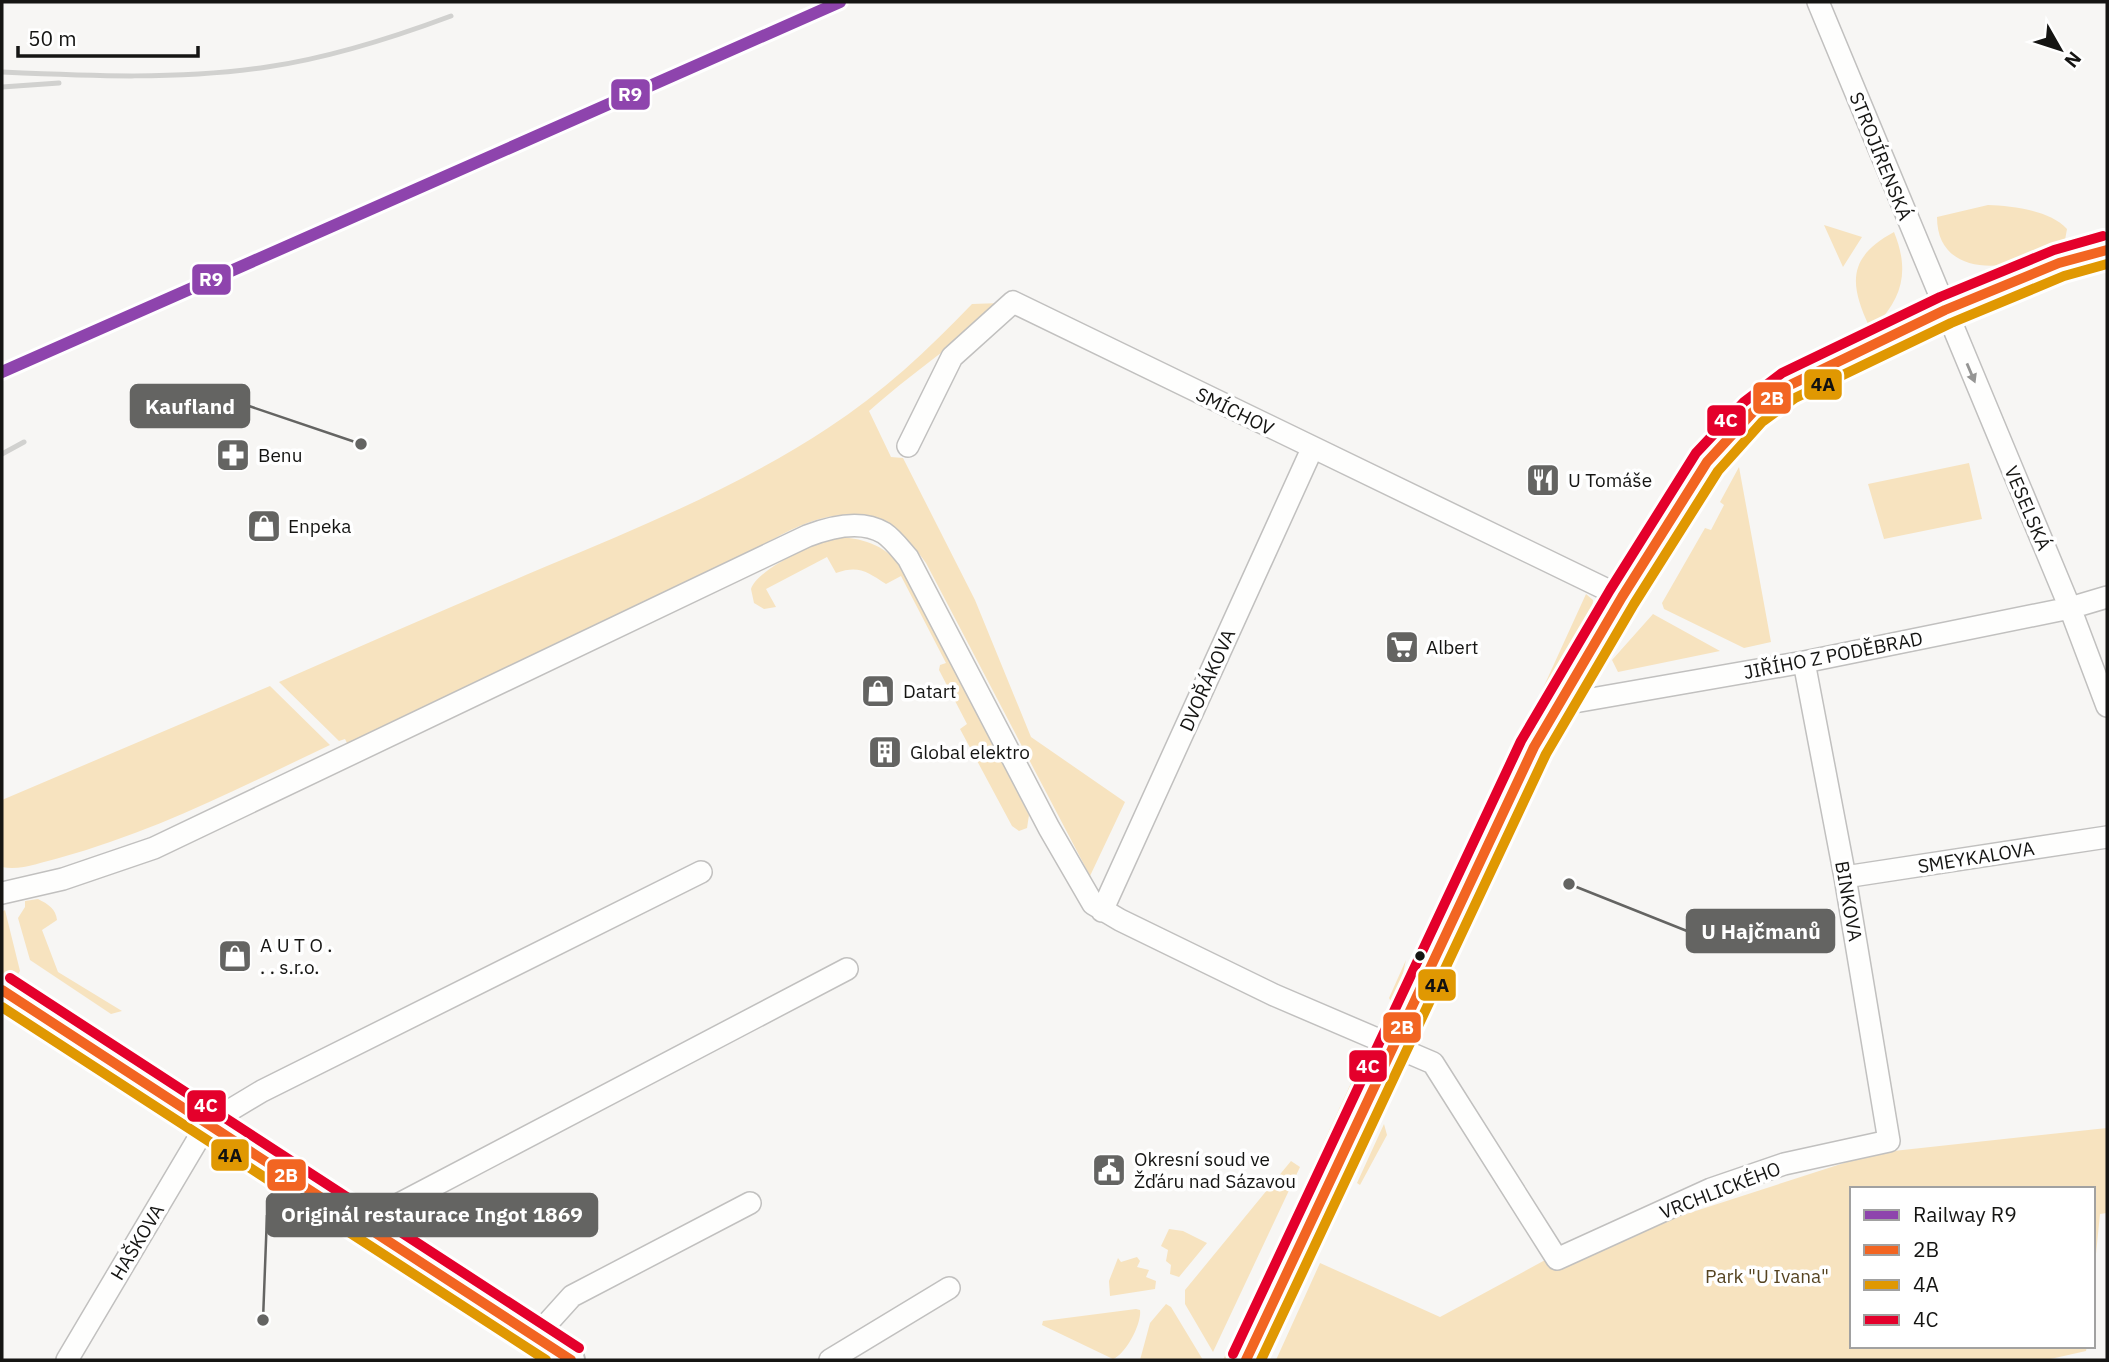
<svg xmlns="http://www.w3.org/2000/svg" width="2109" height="1362" viewBox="0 0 2109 1362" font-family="'IBM Plex Sans',sans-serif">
  <rect width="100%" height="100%" fill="#f7f6f4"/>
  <path fill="#f7e3bf" d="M 1988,205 C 2012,206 2050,210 2067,229 L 2065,240 C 2029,270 1937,286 1937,217 Z
    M 1824,225 L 1862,237 L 1843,267 Z
    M 1894,232 C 1909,269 1904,297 1875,326 L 1869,326 C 1849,283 1848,257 1894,232 Z
    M 1001,303 C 981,313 968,332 951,345 C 923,367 896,387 869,411 L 891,457 L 903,458 L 975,600 L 1031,737 L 1125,802 L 1090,876 L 926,563 C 906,534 881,512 844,515 C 799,517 757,551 718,570 C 596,630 472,687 348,745 L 345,739 L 339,741 L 279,682 C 368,643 458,604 547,566 C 643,526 740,486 828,428 C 882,393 928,350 972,304 Z
    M 1969,463 L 1982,519 L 1884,539 L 1868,484 Z
    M 1739,467 L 1771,642 L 1744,648 L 1664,609 L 1662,603 L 1705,528 L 1711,530 L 1724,505 L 1720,502 Z
    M 839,537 C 867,539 886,546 903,569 L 1029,815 L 1027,828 L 1019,831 L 1012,826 L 960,729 L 967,724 L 939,670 L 940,665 L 946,663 L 901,576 L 886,584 C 867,572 859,565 836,573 L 827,557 L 766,589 L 776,607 L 764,609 L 754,603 L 751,589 C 757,569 818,541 839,537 Z
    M 1586,594 L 1593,600 L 1592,616 L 1525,736 L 1522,734 Z
    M 1653,614 L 1720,651 L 1618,672 L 1612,660 Z
    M 270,686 L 330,745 C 241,787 155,832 59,858 C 42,862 20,871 2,867 L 2,800 Z
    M 38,899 C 48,904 56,909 57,920 L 42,930 L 58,972 L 122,1011 L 111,1014 L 30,960 L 18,918 L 25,907 L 25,901 Z
    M 5,910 L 20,971 L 14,981 L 2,973 L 2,912 Z
    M 1406,960 L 1395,1009 L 1389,998 Z
    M 1364,1055 L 1369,1060 L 1368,1070 L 1233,1360 L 1223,1360 Z
    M 1384,1124 L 1387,1135 L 1360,1185 L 1357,1183 Z
    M 2107,1128 L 2107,1213 L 2100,1214 L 2093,1284 L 2093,1189 L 1852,1189 L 1852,1346 L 2087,1346 L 2086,1351 L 2046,1360 L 1276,1360 L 1320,1263 L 1440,1317 L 1547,1259 L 1875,1153 Z
    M 1291,1161 L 1300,1167 L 1213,1352 L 1185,1304 L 1185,1290 Z
    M 1169,1229 L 1183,1231 L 1207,1243 L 1179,1277 L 1170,1274 L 1171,1265 L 1166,1261 L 1168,1250 L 1161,1246 Z
    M 1137,1257 L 1140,1261 L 1137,1267 L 1149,1270 L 1146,1277 L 1156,1281 L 1155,1289 L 1110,1296 L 1109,1281 L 1118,1258 L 1121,1262 Z
    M 1166,1304 L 1171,1307 L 1203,1360 L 1140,1360 L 1150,1323 Z
    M 1136,1309 L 1140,1310 C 1142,1323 1126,1354 1113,1359 L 1042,1325 L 1043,1321 Z"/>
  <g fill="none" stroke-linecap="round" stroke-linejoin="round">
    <g stroke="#c1c0bf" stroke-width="24">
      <path id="minor" d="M 1818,2 L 2070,608 L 2107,706
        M 908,446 L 952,357 L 1013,302 L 1622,597
        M 1557,705 L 1804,662 L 2070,608 L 2107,597
        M 1845,877 L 2107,837
        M 2,893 L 63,879 L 154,848 L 807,536 C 830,527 861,519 884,533 C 893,539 901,550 908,558 L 1049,828 L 1093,904 L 1120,920 L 1274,995 L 1433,1063 L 1557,1259 L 1711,1189 L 1784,1164 L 1889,1141 L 1845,877 L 1804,662
        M 1102,911 L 1312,449
        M 361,1224 L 847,969
        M 535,1337 L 572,1296 L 750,1203
        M 67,1360 L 207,1124 L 262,1091 L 701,872
        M 830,1360 L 949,1288"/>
    </g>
    <g stroke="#c1c0bf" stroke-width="30">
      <path id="tertiary" d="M 2,990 L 571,1360
        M 1246,1360 L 1534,747 L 1622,597 L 1707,462 L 1753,412 L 1788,386 L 1945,310 L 2059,263 L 2107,250"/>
    </g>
    <use href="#minor" stroke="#fefefd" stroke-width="21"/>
    <use href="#tertiary" stroke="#fefefd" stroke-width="26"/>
    <path stroke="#d1d1cf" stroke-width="5" d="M 2,72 C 90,76 179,80 267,67 C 330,58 392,38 451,16
      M 2,87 L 59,83
      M 2,454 L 24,442"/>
    <g stroke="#fff" stroke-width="16">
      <path id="bus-1" d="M 2,990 L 571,1360
        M 1246,1360 L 1534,747 L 1622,597 L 1707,462 L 1753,412 L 1788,386 L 1945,310 L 2059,263 L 2107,250"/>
    </g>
    <g stroke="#fff" stroke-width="16">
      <path id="bus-2" d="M 2,1007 L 546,1360
        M 1261,1360 L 1546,754 L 1634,604 L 1718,471 L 1762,422 L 1795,398 L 1951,323 L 2064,276 L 2107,264"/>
    </g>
    <g stroke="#fff" stroke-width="16">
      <path id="bus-3" d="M 10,978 L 579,1348
        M 1233,1354 L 1521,741 L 1610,590 L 1696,453 L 1744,402 L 1782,373 L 1940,297 L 2054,250 L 2103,236"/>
    </g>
    <use href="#bus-1" stroke="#f26522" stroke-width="10"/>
    <use href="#bus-2" stroke="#e09802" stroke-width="10"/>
    <use href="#bus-3" stroke="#e4002b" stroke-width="10"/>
    <g stroke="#fff" stroke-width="18">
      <path id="rail-1" d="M 2,372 L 840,2"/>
    </g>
    <use href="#rail-1" stroke="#8e44ad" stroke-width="12"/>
  </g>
  <defs><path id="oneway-solid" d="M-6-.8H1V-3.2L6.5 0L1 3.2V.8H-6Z" transform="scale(1.75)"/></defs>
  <use fill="#959594" href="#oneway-solid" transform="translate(1971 373) rotate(67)"/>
  <defs>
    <g id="pharmacy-square" transform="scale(1.75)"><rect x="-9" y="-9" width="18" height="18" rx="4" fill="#646462" stroke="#fff"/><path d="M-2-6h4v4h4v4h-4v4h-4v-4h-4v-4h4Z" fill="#fff"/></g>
    <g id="restaurant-square" transform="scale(1.75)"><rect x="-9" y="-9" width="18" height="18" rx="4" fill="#646462" stroke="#fff"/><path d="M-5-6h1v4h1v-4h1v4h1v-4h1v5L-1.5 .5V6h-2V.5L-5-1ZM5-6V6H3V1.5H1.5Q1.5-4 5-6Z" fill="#fff"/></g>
    <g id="shop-square" transform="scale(1.75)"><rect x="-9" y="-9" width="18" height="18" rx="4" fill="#646462" stroke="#fff"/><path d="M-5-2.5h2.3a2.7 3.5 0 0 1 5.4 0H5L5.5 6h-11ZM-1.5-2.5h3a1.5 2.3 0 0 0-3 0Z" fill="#fff"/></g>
    <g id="supermarket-square" transform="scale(1.75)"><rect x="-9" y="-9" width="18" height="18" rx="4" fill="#646462" stroke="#fff"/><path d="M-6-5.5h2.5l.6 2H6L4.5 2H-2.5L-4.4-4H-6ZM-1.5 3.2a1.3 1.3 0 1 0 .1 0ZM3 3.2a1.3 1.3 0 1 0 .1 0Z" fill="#fff"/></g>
    <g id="building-square" transform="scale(1.75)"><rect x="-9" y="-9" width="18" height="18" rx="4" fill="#646462" stroke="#fff"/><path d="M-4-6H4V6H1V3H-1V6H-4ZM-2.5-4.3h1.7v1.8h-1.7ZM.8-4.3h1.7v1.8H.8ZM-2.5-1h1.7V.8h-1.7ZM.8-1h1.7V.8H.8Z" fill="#fff"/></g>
    <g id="civic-square" transform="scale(1.75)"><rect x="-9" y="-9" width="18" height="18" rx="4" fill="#646462" stroke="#fff"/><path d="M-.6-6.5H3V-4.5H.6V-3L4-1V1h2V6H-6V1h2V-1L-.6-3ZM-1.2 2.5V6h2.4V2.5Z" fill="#fff"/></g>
  </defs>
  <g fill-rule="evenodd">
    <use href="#pharmacy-square" x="233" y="455"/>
    <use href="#restaurant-square" x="1543" y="480"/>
    <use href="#shop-square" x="264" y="526"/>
    <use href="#supermarket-square" x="1402" y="647"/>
    <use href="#shop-square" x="878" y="691"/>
    <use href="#building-square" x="885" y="752"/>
    <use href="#shop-square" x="235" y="956"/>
    <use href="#civic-square" x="1109" y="1170"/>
  </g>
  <circle fill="#151513" stroke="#fff" stroke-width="2.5" cx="1420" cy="956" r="6"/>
  <g text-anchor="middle" stroke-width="7" stroke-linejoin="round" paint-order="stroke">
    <g font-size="19" fill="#151513" stroke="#fff">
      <text transform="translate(1881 156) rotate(68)" y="7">STROJÍRENSKÁ</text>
      <text transform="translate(1235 411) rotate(26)" y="7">SMÍCHOV</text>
      <text transform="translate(2028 508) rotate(67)" y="7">VESELSKÁ</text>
      <text transform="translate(1833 655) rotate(-11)" y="7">JIŘÍHO Z PODĚBRAD</text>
      <text transform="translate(1207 680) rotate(-66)" y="7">DVOŘÁKOVA</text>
      <text transform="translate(1976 857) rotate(-9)" y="7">SMEYKALOVA</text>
      <text transform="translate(1849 901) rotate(80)" y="7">BINKOVA</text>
      <text transform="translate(1720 1190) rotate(-21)" y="7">VRCHLICKÉHO</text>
      <text transform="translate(137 1242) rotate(-59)" y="7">HAŠKOVA</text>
    </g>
    <g font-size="19" fill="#151513" stroke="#fff" text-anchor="start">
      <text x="258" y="462">Benu</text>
      <text x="1568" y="487">U Tomáše</text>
      <text x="288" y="533">Enpeka</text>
      <text x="1426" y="654">Albert</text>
      <text x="903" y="698">Datart</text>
      <text x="910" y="759">Global elektro</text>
      <text x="260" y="952">A U T O .<tspan x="260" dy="22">. . s.r.o.</tspan></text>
      <text x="1134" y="1166">Okresní soud ve<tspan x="1134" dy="22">Žďáru nad Sázavou</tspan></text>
    </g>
    <g font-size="19" fill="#564421" stroke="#fff">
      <text x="1767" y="1283">Park "U Ivana"</text>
    </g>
  </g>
  <path fill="none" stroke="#646462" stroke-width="2.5" d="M361 444L249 406M1569 884L1687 931M263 1320L267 1215"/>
  <g fill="#646462" stroke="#fff" stroke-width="2.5">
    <circle cx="361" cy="444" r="7"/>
    <circle cx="1569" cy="884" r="7"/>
    <circle cx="263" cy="1320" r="7"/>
  </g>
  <g fill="#646462" stroke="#646462" stroke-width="2.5">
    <rect x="131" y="385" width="118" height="42" rx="7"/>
    <rect x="1687" y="910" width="147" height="42" rx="7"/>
    <rect x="267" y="1194" width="330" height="42" rx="7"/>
  </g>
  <g font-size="21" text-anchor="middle" font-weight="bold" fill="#fff">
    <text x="190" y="414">Kaufland</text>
    <text x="1761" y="939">U Hajčmanů</text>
    <text x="432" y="1222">Originál restaurace Ingot 1869</text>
  </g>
  <g stroke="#fff" stroke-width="2.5">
    <rect x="610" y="78" width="41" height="33" rx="7" fill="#8e44ad"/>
    <rect x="191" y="263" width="41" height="33" rx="7" fill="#8e44ad"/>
    <rect x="1803" y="368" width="40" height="33" rx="7" fill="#e09802"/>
    <rect x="1752" y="381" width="40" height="34" rx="7" fill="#f26522"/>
    <rect x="1706" y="404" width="41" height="33" rx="7" fill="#e4002b"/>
    <rect x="1417" y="968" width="40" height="34" rx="7" fill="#e09802"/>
    <rect x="1382" y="1011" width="40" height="33" rx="7" fill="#f26522"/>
    <rect x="1348" y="1049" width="40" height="34" rx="7" fill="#e4002b"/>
    <rect x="186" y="1089" width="41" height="34" rx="7" fill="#e4002b"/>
    <rect x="210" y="1138" width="40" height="34" rx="7" fill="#e09802"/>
    <rect x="266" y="1158" width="41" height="34" rx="7" fill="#f26522"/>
  </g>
  <g font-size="19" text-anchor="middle" font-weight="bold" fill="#fff">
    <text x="630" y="101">R9</text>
    <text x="211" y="286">R9</text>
    <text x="1772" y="405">2B</text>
    <text x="1726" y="427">4C</text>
    <text x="1402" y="1034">2B</text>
    <text x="1368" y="1073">4C</text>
    <text x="206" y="1112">4C</text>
    <text x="286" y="1182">2B</text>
  </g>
  <g font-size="19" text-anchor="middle" font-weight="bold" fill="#111">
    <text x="1823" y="391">4A</text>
    <text x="1437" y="992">4A</text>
    <text x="230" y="1162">4A</text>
  </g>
  <rect width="2109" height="1362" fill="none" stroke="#151513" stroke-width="7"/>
  <rect x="1850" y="1187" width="245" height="161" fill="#ffffff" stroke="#a1a1a1" stroke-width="2"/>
  <rect x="1864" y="1210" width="35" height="10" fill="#8e44ad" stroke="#a1a1a1" stroke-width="2"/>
  <text x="1913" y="1222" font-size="21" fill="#151513">Railway R9</text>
  <rect x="1864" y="1245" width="35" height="10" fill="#f26522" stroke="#a1a1a1" stroke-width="2"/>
  <text x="1913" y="1257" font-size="21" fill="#151513">2B</text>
  <rect x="1864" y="1280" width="35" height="10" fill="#e09802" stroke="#a1a1a1" stroke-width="2"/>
  <text x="1913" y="1292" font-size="21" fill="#151513">4A</text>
  <rect x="1864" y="1315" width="35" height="10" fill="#e4002b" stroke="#a1a1a1" stroke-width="2"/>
  <text x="1913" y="1327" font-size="21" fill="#151513">4C</text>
  <g transform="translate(2060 49) rotate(129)" stroke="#ffffff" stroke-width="5" paint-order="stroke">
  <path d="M0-5L12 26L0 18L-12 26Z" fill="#151513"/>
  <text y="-10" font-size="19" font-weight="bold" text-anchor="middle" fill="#151513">N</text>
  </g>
  <path d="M18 46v10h180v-10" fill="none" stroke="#151513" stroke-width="3.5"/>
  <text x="28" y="46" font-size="21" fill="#151513" stroke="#ffffff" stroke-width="5" paint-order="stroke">50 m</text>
</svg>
